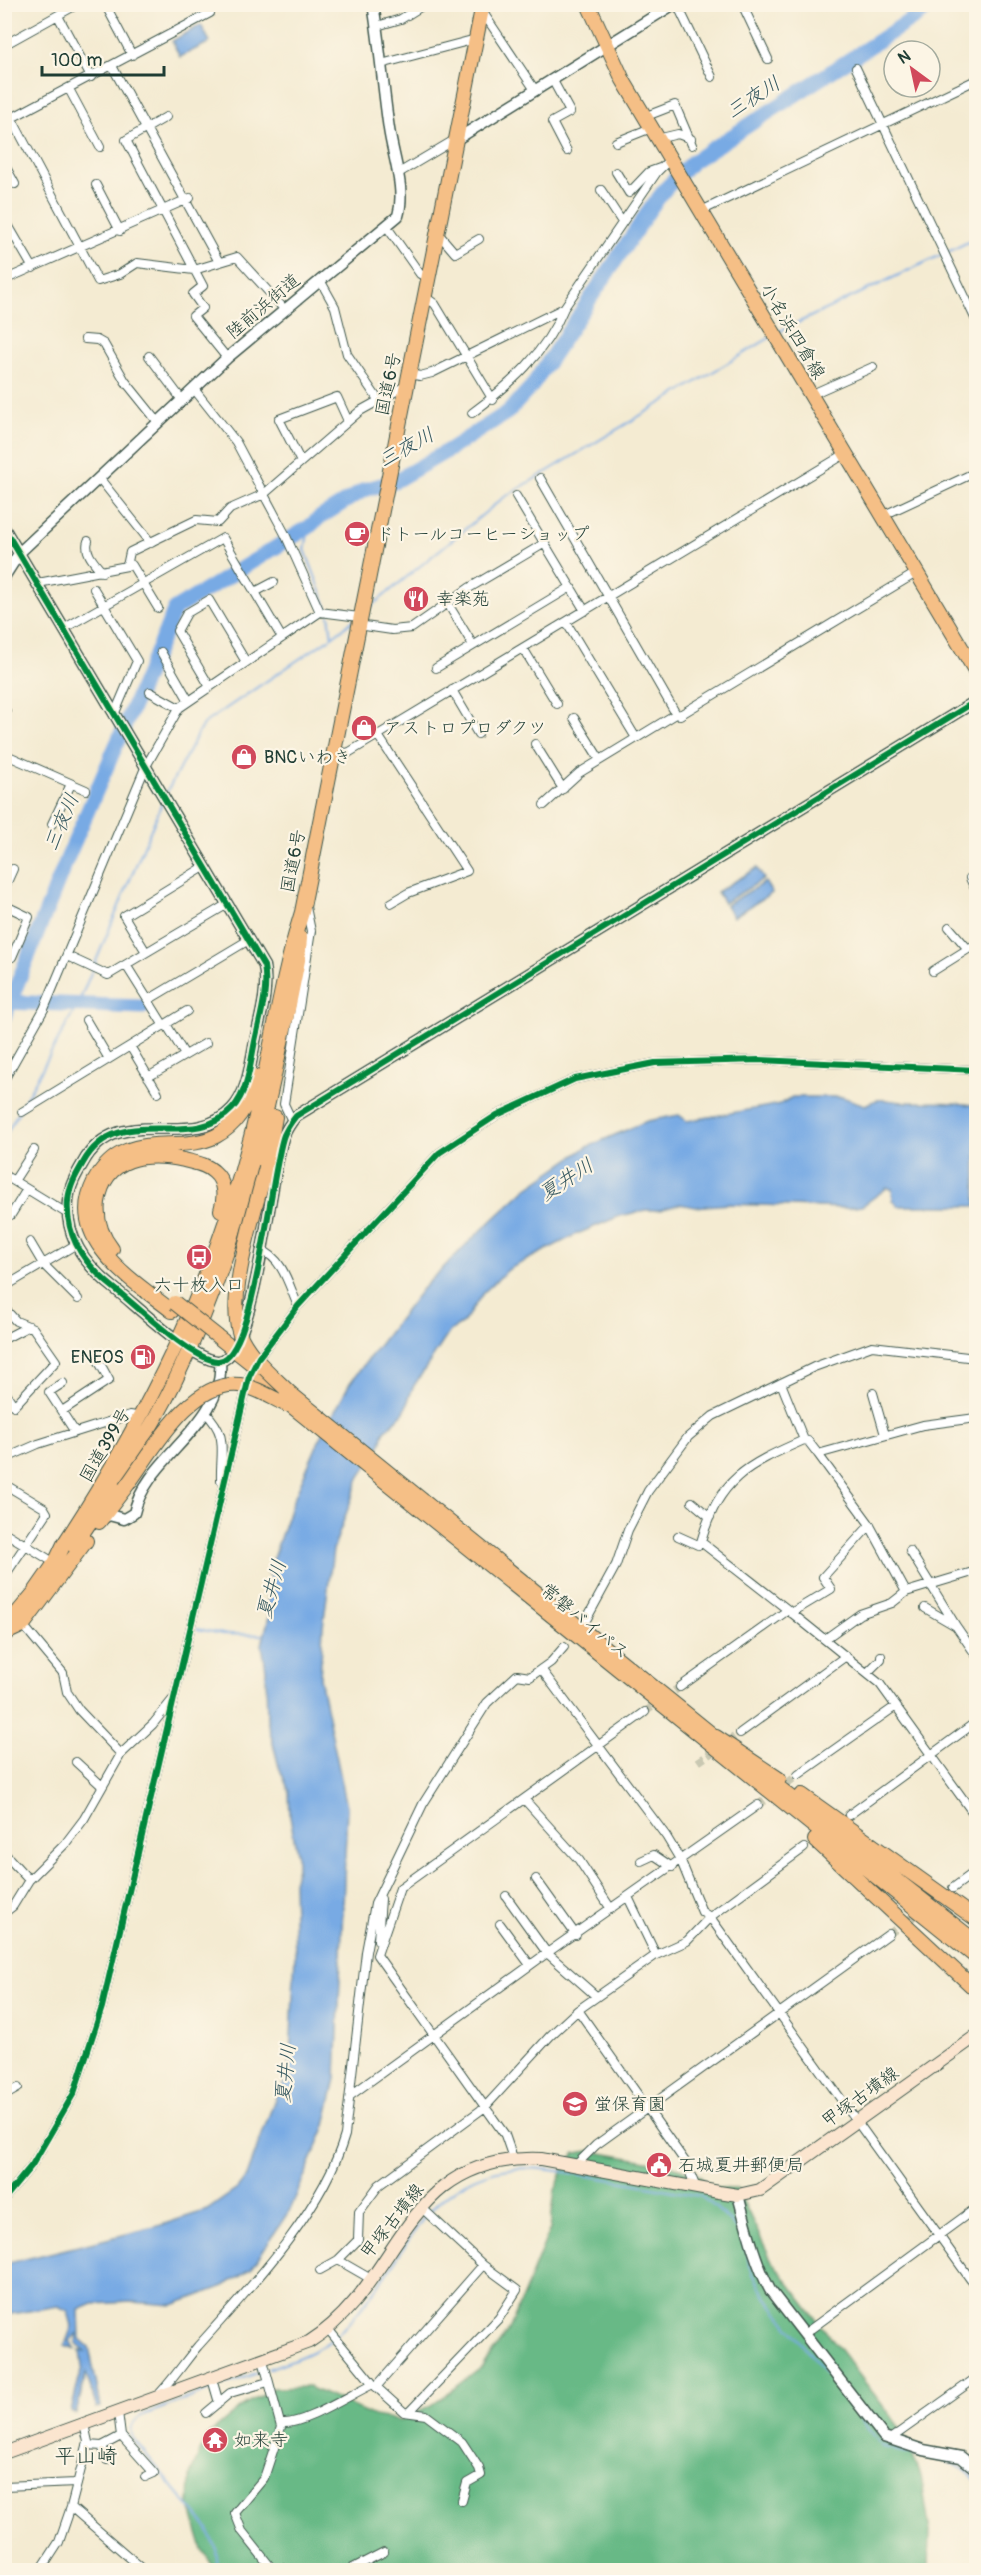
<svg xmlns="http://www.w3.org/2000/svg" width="981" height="2575" viewBox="0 0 981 2575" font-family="Pangolin,'Klee One',sans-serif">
  <rect width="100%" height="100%" fill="#fcf5e5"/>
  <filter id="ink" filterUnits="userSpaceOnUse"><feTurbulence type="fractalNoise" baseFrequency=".0167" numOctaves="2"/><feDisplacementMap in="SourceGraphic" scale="12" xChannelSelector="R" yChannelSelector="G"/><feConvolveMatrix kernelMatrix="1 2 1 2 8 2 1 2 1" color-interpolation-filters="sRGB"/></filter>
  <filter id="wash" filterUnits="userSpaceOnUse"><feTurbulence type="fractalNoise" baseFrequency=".008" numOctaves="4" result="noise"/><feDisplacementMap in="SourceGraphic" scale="24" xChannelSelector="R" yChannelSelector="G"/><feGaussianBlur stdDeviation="1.35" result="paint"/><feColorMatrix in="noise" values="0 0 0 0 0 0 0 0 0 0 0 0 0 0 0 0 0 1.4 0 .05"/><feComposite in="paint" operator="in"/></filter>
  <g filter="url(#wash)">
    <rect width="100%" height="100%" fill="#f4ebd2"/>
    <path fill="#68b986" stroke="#447b5d" stroke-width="1.5" d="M 590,2151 L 669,2165 L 701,2176 L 707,2188 L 737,2189 L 772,2261 L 903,2432 L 921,2476 L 930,2532 L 929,2570 L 215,2570 L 203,2550 L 189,2503 L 190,2475 L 207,2436 L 240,2408 L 274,2388 L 309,2387 L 374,2416 L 401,2420 L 431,2406 L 481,2368 L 509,2330 L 550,2229 L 555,2190 L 563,2170 L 575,2153 Z"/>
    <path fill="#78aae4" stroke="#4c748c" stroke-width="1.5" d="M 201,25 L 210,42 L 180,57 L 172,41 Z
      M 757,868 L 764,879 L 724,903 L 717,892 Z
      M 765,882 L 772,893 L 733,917 L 726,905 Z
      M 792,1097 L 842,1097 L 865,1105 C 883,1095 888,1102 906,1102 C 930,1103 953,1101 976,1106 L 976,1206 L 898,1206 L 893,1200 L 892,1189 L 887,1188 L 862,1206 L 847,1208 L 728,1204 L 695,1207 L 680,1204 L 660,1210 L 646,1210 L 620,1216 L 577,1234 L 509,1269 L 483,1293 L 463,1323 L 450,1331 L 413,1387 L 404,1412 L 384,1432 L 381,1444 L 359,1478 L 333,1550 L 323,1627 L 320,1678 L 347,1807 L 336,2079 L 324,2130 L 291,2208 L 251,2269 L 224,2286 L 173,2305 L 131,2302 L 93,2304 L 79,2310 L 80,2339 L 89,2347 L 101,2406 L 97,2408 L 86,2373 L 76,2414 L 71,2412 L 82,2367 L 80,2351 L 85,2352 L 76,2342 L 77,2333 L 70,2341 L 76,2349 L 65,2345 L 72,2326 L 68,2311 L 58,2306 L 5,2315 L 5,2264 L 155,2227 L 207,2210 L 237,2189 L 247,2176 L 276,2096 L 288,2077 L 290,2057 L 295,1955 L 293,1882 L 297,1868 L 297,1853 L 290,1817 L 289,1791 L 279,1767 L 267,1720 L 266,1670 L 262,1644 L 269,1617 L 268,1594 L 272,1581 L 268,1573 L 292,1503 L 318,1443 L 350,1383 L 422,1289 L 473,1238 L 526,1189 L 587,1147 L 647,1121 L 679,1115 L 687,1121 L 781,1104 Z"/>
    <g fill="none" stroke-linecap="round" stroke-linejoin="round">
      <path stroke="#78aae4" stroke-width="2" d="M 946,253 L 976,238
        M 778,332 L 941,255
        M 309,527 L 305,550 L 328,610
        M 369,608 L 503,498 L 771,337
        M 332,637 L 355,619
        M 167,792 L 203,724 L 332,637 L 329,615
        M 4,1138 L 78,1004 L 162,803
        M 197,1629 L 223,1634 L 263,1635
        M 429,2212 C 481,2157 528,2165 595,2177 C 630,2183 665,2189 700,2196 L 714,2206 L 740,2232 L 753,2274 L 767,2298 L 882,2446 C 914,2459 952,2453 976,2480
        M 268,2369 C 289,2361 313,2354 331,2340 C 366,2311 398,2254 425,2216
        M 218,2387 L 263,2371
        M 212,2389 L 141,2416 C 132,2422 128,2431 135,2441 L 207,2528 L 216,2547 L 218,2570
        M 975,2570 L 976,2568"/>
      <path stroke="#78aae4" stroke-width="15" d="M 4,1002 L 143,1007
        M 4,1017 L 67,859 L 175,609 L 309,527 L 319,518 L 364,490 L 395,481 L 447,451 L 508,412 L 532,386 L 650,209 L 666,188 L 692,162 L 935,4"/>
    </g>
  </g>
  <g filter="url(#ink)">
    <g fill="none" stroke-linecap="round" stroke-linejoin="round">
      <path stroke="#c9c8b2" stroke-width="8" stroke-dasharray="8 4" stroke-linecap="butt" d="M 645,1712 L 680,1687
        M 698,1762 L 740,1733
        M 758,1805 L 798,1775
        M 889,1934 L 945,1894"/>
      <g stroke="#3f574c" stroke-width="10">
        <path id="minor" d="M 105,4 L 132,55
          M 677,4 L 712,77
          M 742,4 L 768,59
          M 482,11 L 535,90
          M 58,16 L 91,77
          M 377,26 L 401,19 L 425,4
          M 4,45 L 78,4
          M 381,64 L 476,39
          M 112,66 L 219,262
          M 856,68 L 976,320
          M 552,79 L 570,112 L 552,122 L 567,151
          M 69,89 L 100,147
          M 4,104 L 98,281 L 120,274 L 137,263 L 194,270 L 237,257 L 285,310
          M 166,117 L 126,140 L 203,286 L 193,294 L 203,308 L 193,316 L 227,358
          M 644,117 L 675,105 L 692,145
          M 4,122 L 210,13 L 206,4
          M 657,139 L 678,134 L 691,139
          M 616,142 L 651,128
          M 4,164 L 15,184
          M 616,172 L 629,193 L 649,172 L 660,168
          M 397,174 L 456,139
          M 96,185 L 120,231
          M 601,190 L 622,222
          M 701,211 L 976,80
          M 4,218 L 33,268
          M 387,227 L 420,274 L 428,278
          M 437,232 L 455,253 L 479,239
          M 4,280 L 190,198
          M 320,280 L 335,307 L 347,354 L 379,401
          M 424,296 L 435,304 L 493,400
          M 85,339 L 97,340 L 104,344 L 125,381 L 158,422
          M 149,356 L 182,400
          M 409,374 L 420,376 L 432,373 L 564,308 L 657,172 L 669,160
          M 194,389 L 236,442 L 285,534 L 320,612
          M 810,395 L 873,367
          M 472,413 C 510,385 546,353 564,308
          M 301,462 L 279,419 L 337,397 L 348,421
          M 540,478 L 676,714
          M 100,479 L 151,543
          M 516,496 L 585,611
          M 882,516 L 976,472
          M 88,541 C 84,553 95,563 102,572
          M 132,565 L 158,608
          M 38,583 L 127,566 L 130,552 L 196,520 L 218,522 L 230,509 L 264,494 L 360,411 L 407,385
          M 94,589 L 137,661 L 114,715
          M 255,592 L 274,582
          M 448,604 L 473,645
          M 566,622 L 636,738
          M 358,625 L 392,630 L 412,628 L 469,588 L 545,543
          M 63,629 L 223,538 L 282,638
          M 523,648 L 557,704
          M 161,652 L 189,701
          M 436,668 L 571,587
          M 210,687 L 177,631 L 187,613 L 209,600 L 246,662
          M 452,690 L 478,734
          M 150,692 L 179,708
          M 4,715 L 6,711
          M 574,718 L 600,760
          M 377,734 L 467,871 L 408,893 L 391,903
          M 535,744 L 563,789
          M 333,751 L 348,753 L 845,454
          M 4,754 L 86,790
          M 544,805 L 579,773 L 676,714 L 680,715 L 916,573
          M 52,824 L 71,784
          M 970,878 L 976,891
          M 4,889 L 13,869
          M 4,905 L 29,917 L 12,957
          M 949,927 L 968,949
          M 146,952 L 124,916 L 204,867
          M 67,956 L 108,975 L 226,905
          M 126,965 L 148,1000 L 247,941
          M 933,971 L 976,944
          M 148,1000 L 164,1026
          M 86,1020 L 109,1059
          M 166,1024 L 185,1055
          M 148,1077 L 206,1043
          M 4,1080 L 44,1009 L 145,768 L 179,708 L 320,612 L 359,617
          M 158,1093 L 130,1046 L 187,1011
          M 22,1112 L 130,1046
          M 292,1121 L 284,1104 L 311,931 L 306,907
          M 4,1175 L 68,1214
          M 14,1181 L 34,1150
          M 11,1215 L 27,1189
          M 30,1242 L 43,1264 L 78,1299
          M 261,1250 C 283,1258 289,1286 298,1306
          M 4,1287 L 75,1245
          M 4,1308 L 16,1321 L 33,1328 L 56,1361 L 14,1406 L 5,1392
          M 4,1339 L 29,1326
          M 63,1383 L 49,1392 L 75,1432
          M 781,1383 L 804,1440
          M 873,1393 L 885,1435
          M 62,1411 L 109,1380 L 98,1360
          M 205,1412 C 229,1436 220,1450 221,1480
          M 818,1454 L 868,1522 L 906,1592 L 892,1603 L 860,1614 L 825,1639
          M 4,1459 L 38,1444 L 130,1415 L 142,1417
          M 4,1484 L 44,1508 L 47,1513 L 4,1577
          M 976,1490 L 976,1517
          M 692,1502 L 710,1517
          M 4,1532 L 55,1563
          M 678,1536 L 698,1545
          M 910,1551 L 956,1626
          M 906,1592 L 976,1571
          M 925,1608 L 956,1626 L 976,1655
          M 788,1610 L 701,1542 C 719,1478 747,1465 804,1440 L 808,1441 L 818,1454 L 923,1425 L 976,1418
          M 791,1613 L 831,1589 L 823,1577 L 870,1525
          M 586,1620 L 616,1565 L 628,1530 L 648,1491 L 688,1437 L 713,1416 L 814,1367 L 872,1346 L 976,1358
          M 23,1625 L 63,1673 L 67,1692 L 79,1710 L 121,1754
          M 867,1673 L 881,1659 L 881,1656
          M 680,1687 L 788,1610 L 880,1684 L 976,1817
          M 740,1733 L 846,1656
          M 76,1762 L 102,1786
          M 798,1775 L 896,1706
          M 524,1799 L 579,1860 L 611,1909
          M 849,1815 L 976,1722
          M 804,1848 L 710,1917 L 976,2287
          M 4,1853 L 29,1880
          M 641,1861 L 654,1855 L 672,1867
          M 536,1879 L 576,1935
          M 953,1888 L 976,1871
          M 628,1897 L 656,1955
          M 4,1913 L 13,1906 L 29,1880 L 65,1844 L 84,1819 L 121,1754 L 153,1724 L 173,1699
          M 500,1924 L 530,1965
          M 378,1940 L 381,1899
          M 596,1996 L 547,1953 L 758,1805
          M 578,2010 L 686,2163 L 696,2188
          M 351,2095 L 547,1953 L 506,1896
          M 4,2096 L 18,2088
          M 513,2158 L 505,2135 L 377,1955 L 400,1888 L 645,1712
          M 576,2165 L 596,2145 L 889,1934
          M 4,2199 L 32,2165 L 74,2093 L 102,2007 L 249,1377 L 259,1357 L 298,1306 L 439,1153 L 497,1115 L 575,1079 L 655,1063 L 760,1060 L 976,1070
          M 338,2260 L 371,2279
          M 320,2270 L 338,2260 L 358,2240 L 359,2212 L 379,2185 L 485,2107 L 550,2036 L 578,2010 L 656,1955 L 687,1941 L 710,1917 L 702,1912 L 681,1861 L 666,1836 L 541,1669
          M 328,2329 L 373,2384 L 404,2412 L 426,2415 L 462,2442 L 479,2468 L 481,2475 L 467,2483 L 462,2501
          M 804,2334 L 976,2208
          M 263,2360 L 281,2427 L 264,2478 L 235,2513 L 242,2531 L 273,2570
          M 212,2379 L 219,2403
          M 376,2387 L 483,2265
          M 157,2396 C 169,2385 186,2360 198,2346 C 250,2288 323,2211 345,2135 L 366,1952 L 375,1904 L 423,1804 L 487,1703 L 517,1675 L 530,1677 L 551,1662 L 564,1647
          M 118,2412 L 121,2436 L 154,2473 L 145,2477
          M 409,2412 L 499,2318 L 517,2290 L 483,2265 L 421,2207
          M 206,2413 L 230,2393 L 268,2382
          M 282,2423 C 304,2425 351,2394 373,2384
          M 890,2439 L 976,2378
          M 87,2445 L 102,2446 L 121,2436
          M 102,2446 L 107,2460
          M 4,2486 L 76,2483
          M 71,2507 L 144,2570
          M 41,2570 L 59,2542 L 71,2507 L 88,2442 L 84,2424
          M 278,2570 L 282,2568 L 284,2570
          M 349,2570 L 384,2552"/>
      </g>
      <g stroke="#3f574c" stroke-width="13">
        <path id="tertiary" d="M 457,139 L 674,4
          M 4,528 L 264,966 C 269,992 259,1020 254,1046 C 250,1067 247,1093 232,1109 C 191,1153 118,1099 83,1163 C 76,1175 69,1187 68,1201 C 65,1238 86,1266 114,1288 C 137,1306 191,1359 217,1361 C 255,1365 271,1167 284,1135 C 287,1128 292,1121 296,1116 L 976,701
          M 4,577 L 20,552 L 227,358 L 398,216 C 406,189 393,157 389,129 C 383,88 380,46 373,4
          M 101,1520 L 109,1515 L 124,1519 L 134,1513 C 146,1457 226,1424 220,1361
          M 738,2195 C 747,2228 754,2260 770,2290 L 884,2437 L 923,2450 L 961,2457 L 976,2469"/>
      </g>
      <g stroke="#3f574c" stroke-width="14">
        <path id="secondary" d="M 4,2453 L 309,2342 C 404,2282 400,2153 541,2159 L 719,2192 L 738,2195 L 760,2190 L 976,2036"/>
      </g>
      <g stroke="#3f574c" stroke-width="16">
        <path id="primary" d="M 588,4 L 623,80 L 976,672"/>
      </g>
      <g stroke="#3f574c" stroke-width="16">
        <path id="trunk" d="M 266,1167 L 275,1117
          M 112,1249 C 101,1235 96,1219 98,1202 C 105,1155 147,1152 184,1160 C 195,1163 206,1164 214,1172 C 225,1181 225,1198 221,1210
          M 172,1311 C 134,1281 65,1240 94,1182 C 101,1169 112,1157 126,1151 C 155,1139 188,1150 216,1136 C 239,1124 250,1101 256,1077
          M 258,1379 L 976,1957
          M 291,1394 L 715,1737
          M 99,1522 L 125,1488
          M 74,1546 C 109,1493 146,1440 174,1383 C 241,1245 268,1108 298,960 L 300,938
          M 4,1629 L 34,1593 L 55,1563 L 64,1544 C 147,1417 213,1285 251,1137 C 270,1062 279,986 302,912 L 483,4
          M 4,1634 L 23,1625 L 86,1541
          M 716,1737 L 779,1779
          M 768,1779 L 976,1942
          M 802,1795 L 976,1919
          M 815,1840 L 976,1990"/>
      </g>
      <use href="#minor" stroke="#fff" stroke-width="8"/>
      <use href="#tertiary" stroke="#fff" stroke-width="10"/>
      <use href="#secondary" stroke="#fbe5cf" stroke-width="12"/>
      <use href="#primary" stroke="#f5bf86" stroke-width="14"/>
      <use href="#trunk" stroke="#f5bf86" stroke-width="14"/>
      <g stroke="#3f574c" stroke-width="16" stroke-linecap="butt">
        <path id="trunk-bridge" d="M 266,1167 C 256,1208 223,1304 242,1339 C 253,1360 274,1377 291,1394
          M 175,1303 L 256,1367
          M 125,1488 C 151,1454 190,1379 240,1385 C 256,1387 272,1398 287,1405"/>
      </g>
      <use href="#trunk-bridge" stroke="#f5bf86" stroke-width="14"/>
      <g stroke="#fcf5e5" stroke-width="10">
        <path id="cycleway" d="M 4,528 L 264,966 C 269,992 259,1020 254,1046 C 250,1067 247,1093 232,1109 C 191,1153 118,1099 83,1163 C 76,1175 69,1187 68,1201 C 65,1238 86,1266 114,1288 C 137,1306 191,1359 217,1361 C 255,1365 271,1167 284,1135 C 287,1128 292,1121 296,1116 L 976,701
          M 4,2199 L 32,2165 L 74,2093 L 102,2007 L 249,1377 L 259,1357 L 298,1306 L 439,1153 L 497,1115 L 575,1079 L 655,1063 L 760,1060 L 976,1070"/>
      </g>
      <use href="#cycleway" stroke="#00873e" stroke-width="6"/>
    </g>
  </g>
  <defs>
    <g id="cafe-disc" transform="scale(1.35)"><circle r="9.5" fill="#d1495b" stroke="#fcf5e5"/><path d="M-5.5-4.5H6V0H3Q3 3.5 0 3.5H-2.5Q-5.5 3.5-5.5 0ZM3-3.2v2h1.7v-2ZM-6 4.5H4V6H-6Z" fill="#fff"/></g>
    <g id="restaurant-disc" transform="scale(1.35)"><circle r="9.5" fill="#d1495b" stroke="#fcf5e5"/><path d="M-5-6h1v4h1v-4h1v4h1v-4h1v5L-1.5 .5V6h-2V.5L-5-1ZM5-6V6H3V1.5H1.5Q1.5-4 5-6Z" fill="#fff"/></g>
    <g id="shop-disc" transform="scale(1.35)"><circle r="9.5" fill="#d1495b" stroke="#fcf5e5"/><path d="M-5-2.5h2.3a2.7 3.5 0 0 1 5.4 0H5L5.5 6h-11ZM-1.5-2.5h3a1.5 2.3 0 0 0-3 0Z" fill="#fff"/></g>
    <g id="bus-disc" transform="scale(1.35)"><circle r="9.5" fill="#d1495b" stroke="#fcf5e5"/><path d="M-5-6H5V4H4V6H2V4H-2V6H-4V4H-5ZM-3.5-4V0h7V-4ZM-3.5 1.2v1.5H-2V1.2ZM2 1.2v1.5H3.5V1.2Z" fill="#fff"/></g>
    <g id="fuel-disc" transform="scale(1.35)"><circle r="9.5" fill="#d1495b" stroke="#fcf5e5"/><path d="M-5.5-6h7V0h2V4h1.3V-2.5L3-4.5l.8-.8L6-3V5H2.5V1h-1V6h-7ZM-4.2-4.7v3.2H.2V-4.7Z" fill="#fff"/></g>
    <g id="school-disc" transform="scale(1.35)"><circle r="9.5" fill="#d1495b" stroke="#fcf5e5"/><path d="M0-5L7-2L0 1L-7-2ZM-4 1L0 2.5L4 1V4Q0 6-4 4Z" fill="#fff"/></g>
    <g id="civic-disc" transform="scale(1.35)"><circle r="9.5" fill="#d1495b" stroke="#fcf5e5"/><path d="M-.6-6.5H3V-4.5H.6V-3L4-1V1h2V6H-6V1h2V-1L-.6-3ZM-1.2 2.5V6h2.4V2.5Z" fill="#fff"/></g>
    <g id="temple-disc" transform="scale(1.35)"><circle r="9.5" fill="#d1495b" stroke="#fcf5e5"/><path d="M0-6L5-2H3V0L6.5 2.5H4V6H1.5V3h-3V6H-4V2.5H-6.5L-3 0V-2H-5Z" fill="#fff"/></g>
  </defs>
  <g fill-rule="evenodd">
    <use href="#cafe-disc" x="357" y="534"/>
    <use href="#restaurant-disc" x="416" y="599"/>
    <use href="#shop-disc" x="364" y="728"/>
    <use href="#shop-disc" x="244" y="757"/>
    <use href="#bus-disc" x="199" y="1257"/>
    <use href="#fuel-disc" x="143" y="1357"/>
    <use href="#school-disc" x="575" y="2104"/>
    <use href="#civic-disc" x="659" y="2165"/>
    <use href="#temple-disc" x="215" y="2440"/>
  </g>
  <g text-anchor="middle" stroke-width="4.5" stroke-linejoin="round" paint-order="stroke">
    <g font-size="18" fill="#1f3d34" stroke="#fcf5e5">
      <text transform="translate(263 306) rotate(-40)" y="6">陸前浜街道</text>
      <text transform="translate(793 331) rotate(59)" y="6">小名浜四倉線</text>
      <text transform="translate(388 384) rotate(-78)" y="6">国道6号</text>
      <text transform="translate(293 861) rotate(-79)" y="6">国道6号</text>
      <text transform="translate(105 1445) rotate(-60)" y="6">国道399号</text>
      <text transform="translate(585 1621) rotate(39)" y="6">常磐バイパス</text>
      <text transform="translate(860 2097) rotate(-36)" y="6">甲塚古墳線</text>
      <text transform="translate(392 2221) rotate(-52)" y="6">甲塚古墳線</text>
    </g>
    <g font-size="18" fill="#1f3d34" stroke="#fcf5e5" text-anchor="start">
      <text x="376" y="540">ドトールコーヒーショップ</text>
      <text x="436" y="605">幸楽苑</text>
      <text x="384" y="734">アストロプロダクツ</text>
      <text x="264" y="763">BNCいわき</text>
      <text x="199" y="1291" text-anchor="middle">六十枚入口</text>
      <text x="124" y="1363" text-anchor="end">ENEOS</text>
      <text x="594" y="2110">蛍保育園</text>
      <text x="678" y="2171">石城夏井郵便局</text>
      <text x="234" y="2446">如来寺</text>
    </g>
    <g font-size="20" font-style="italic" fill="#355860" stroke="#fcf5e5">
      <text transform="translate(753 97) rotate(-33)" y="7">三夜川</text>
      <text transform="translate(406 447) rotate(-29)" y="7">三夜川</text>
      <text transform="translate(61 822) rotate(-67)" y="7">三夜川</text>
      <text transform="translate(566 1179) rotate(-33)" y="7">夏井川</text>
      <text transform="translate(271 1589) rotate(-74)" y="7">夏井川</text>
      <text transform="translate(285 2073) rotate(-84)" y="7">夏井川</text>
    </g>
    <g font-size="21" fill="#1f3d34" stroke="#fcf5e5">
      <text x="86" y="2463">平山崎</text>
    </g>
  </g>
  <rect width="981" height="2575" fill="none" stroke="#fcf5e5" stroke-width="24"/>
  <g transform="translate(912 69) rotate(327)"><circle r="28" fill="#fcf5e5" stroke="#a4ab9e" stroke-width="1.5"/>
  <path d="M0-4.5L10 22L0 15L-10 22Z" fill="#d1495b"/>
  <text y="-9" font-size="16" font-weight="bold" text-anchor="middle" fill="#1f3d34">N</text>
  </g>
  <path d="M42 66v9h122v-9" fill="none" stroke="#1f3d34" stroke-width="3"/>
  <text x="51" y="66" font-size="18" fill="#1f3d34" stroke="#fcf5e5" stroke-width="4.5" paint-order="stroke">100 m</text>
</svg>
